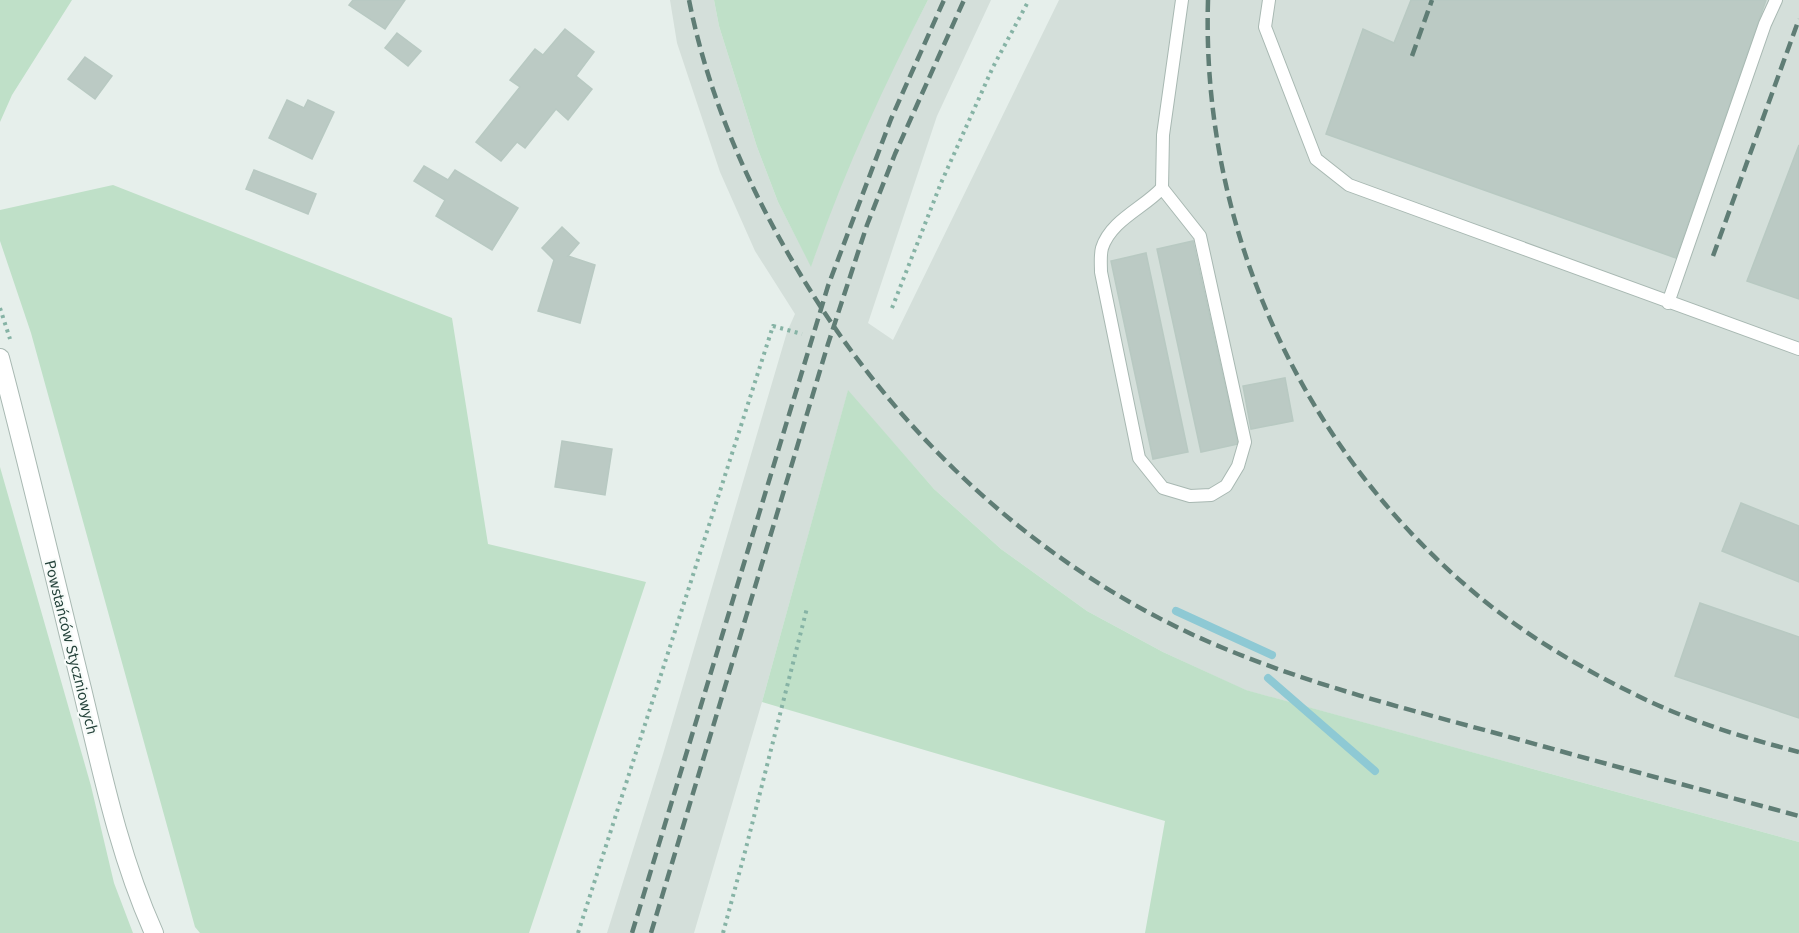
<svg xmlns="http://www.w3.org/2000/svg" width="1799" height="933" viewBox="0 0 1799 933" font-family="'Source Sans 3',sans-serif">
  <rect width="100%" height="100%" fill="#e6efeb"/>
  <path fill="#d4dfda" d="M 670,0 L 714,0 L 719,26 L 757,147 L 778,202 L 811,266 L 833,202 L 885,82 L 928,0 L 991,0 L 937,116 L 868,323 L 893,340 L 1059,0 L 1799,0 L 1799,842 L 1245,690 L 1163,652 L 1087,611 L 1001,549 L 934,489 L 848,391 L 762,702 L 694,933 L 607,933 L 663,754 L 787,332 L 795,314 L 755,251 L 720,172 L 677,43 Z"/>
  <path fill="#bfe0c8" d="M 0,0 L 72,0 L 12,95 L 0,122 Z
    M 714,0 L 928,0 C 883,87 843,174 811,267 L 778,202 L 757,147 L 719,26 Z
    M 113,185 L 452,318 L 488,544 L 646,582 L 529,933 L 200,933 L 195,927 L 31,333 L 0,241 L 0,210 Z
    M 848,390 L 934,489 L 1001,549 L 1087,611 L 1163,652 L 1246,690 L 1799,842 L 1799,933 L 1145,933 L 1165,821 L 762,702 Z
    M 0,467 L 91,786 L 114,883 L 133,933 L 0,933 Z"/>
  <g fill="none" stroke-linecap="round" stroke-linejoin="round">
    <path stroke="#8ec9d4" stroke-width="8" d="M 1176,611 L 1272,655
      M 1268,678 L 1375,771"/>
  </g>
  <path fill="#bbcac4" stroke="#b8c9c2" stroke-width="1.5" d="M 353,0 L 405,0 L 385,29 L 349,5 Z
    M 1411,0 L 1766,0 L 1676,258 L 1326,134 L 1363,29 L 1394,43 Z
    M 565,29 L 594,52 L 576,76 L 592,89 L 568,120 L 556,109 L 525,148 L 517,142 L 501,161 L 476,142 L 520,87 L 510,80 L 535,49 L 543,55 Z
    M 397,33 L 421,51 L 408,66 L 385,48 Z
    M 85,57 L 112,76 L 95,99 L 68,79 Z
    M 287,100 L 304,108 L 308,100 L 334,112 L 312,159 L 269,138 Z
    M 1799,145 L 1799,299 L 1747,281 Z
    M 424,166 L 448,180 L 455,170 L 518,208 L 492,250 L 436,216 L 445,200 L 414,181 Z
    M 254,170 L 316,194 L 308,214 L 246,189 Z
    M 562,227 L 579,243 L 568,256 L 595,265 L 580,323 L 538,311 L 554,260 L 542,248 Z
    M 1193,241 L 1238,444 L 1201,452 L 1157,249 Z
    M 1146,253 L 1188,452 L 1153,459 L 1111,261 Z
    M 1285,378 L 1293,421 L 1251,429 L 1243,386 Z
    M 562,441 L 612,449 L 605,495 L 555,487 Z
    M 1741,503 L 1799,526 L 1799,582 L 1722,551 Z
    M 1700,603 L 1799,637 L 1799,718 L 1675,676 Z"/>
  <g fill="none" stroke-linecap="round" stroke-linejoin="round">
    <g stroke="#a8b8b2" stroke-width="14">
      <path id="service" d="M 1269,0 L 1265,27 L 1316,159 L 1349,185 L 1799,349
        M 1162,188 C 1144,208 1111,220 1102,248 C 1100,255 1101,265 1101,272 L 1139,458 L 1163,488 L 1190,496 L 1211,495 L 1226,486 L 1238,466 L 1245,442 L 1200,236 L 1162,188 L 1163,135 L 1182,0
        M 1668,303 L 1765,24 L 1776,0"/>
    </g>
    <g stroke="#a8b8b2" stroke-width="20">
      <path id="tertiary" d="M 0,358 C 29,468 55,579 82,689 C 102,772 119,855 154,933"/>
    </g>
    <path stroke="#86b3a5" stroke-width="4" stroke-dasharray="3 4.5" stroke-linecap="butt" d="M 0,308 L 10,339
      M 892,308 L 941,183 L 993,67 L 1029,0
      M 578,933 L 773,326 L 802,334
      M 723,933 L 746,848 L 807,608"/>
    <use href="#service" stroke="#fff" stroke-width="12"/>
    <use href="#tertiary" stroke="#fff" stroke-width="18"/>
    <path stroke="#5f7d75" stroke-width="4.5" stroke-dasharray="12 6" stroke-linecap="butt" d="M 689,0 C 710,106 757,207 815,298 C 916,456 1062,585 1238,654 C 1323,688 1411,710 1499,734 C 1599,762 1699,789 1799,816
      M 1208,0 C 1201,224 1299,444 1470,589 C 1519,631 1575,665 1632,693 C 1685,720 1742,737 1799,752
      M 1412,56 L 1432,0
      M 1713,256 L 1799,19
      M 632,933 L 828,286 L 891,119 L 944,0
      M 651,933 L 828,344 L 867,225 L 895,154 L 964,0"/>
  </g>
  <g text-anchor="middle" stroke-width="4.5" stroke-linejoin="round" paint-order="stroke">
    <g font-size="16" fill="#24423a" stroke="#f7fbf9">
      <text transform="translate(72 647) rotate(76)" y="6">Powstańców Styczniowych</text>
    </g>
  </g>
</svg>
